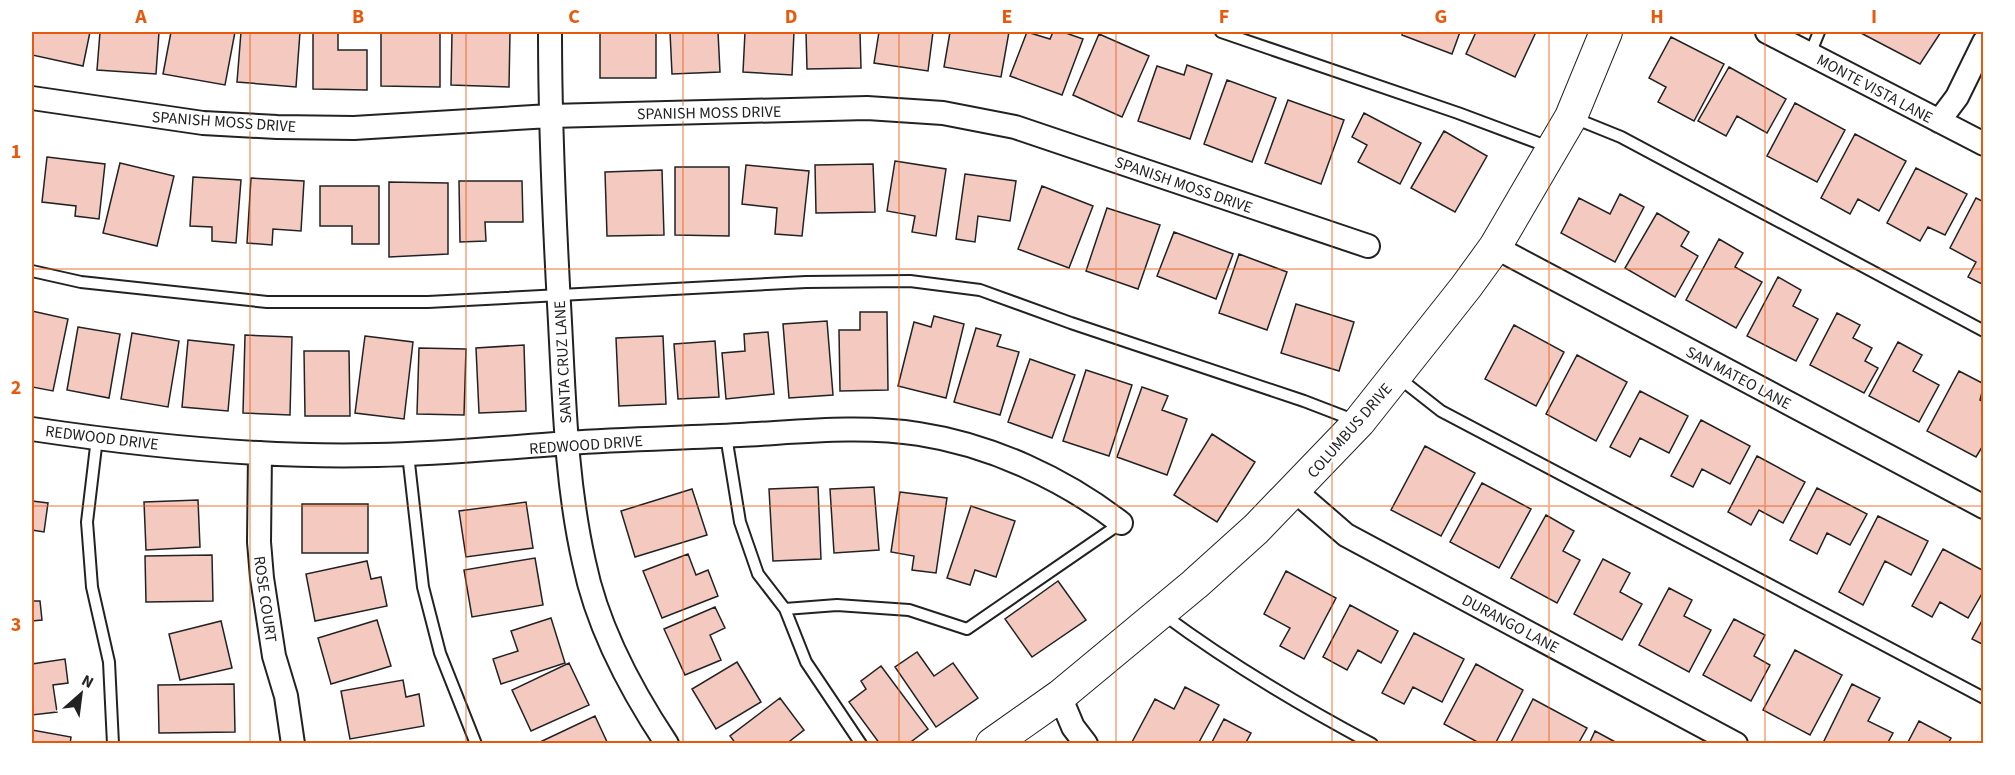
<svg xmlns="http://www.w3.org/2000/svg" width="2015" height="775" viewBox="0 0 2015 775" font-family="'Source Sans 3',sans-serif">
  <rect width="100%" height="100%" fill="#fff"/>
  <path fill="#f3c9c0" stroke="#222" stroke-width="1.5" d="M 32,32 L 90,32 L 83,66 L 32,55 Z
    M 100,32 L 159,32 L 156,74 L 97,70 Z
    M 171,32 L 235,32 L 225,85 L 163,74 Z
    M 241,32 L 300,32 L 296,87 L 237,82 Z
    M 313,32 L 338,32 L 338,50 L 367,50 L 367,90 L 313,89 Z
    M 381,32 L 440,32 L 440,87 L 381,86 Z
    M 452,32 L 510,32 L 509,87 L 451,85 Z
    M 600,32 L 656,32 L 656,78 L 600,78 Z
    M 670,32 L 718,32 L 720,72 L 672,74 Z
    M 745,32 L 794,32 L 792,75 L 743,72 Z
    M 806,32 L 860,32 L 861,68 L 807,69 Z
    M 879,32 L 933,32 L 928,71 L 874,63 Z
    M 950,32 L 1009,32 L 1001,77 L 944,67 Z
    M 1027,32 L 1050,39 L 1053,32 L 1063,32 L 1083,39 L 1062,95 L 1010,76 Z
    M 1403,32 L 1460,32 L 1452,54 L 1402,35 Z
    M 1476,32 L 1536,32 L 1515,77 L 1466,54 Z
    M 1859,32 L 1941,32 L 1920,64 Z
    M 1099,34 L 1149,56 L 1122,117 L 1073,95 Z
    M 1671,37 L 1724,64 L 1694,121 L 1658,102 L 1666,87 L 1649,78 Z
    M 1187,65 L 1212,74 L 1190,139 L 1138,121 L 1157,66 L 1184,75 Z
    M 1729,67 L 1786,99 L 1767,133 L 1737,116 L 1726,136 L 1698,121 Z
    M 1227,80 L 1276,98 L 1252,162 L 1204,144 Z
    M 1288,100 L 1344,120 L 1321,184 L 1265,163 Z
    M 1795,103 L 1845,130 L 1817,182 L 1767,156 Z
    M 1364,113 L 1421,143 L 1400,184 L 1358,162 L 1367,145 L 1352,137 Z
    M 1444,131 L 1487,156 L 1455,212 L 1411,188 Z
    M 1855,134 L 1906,161 L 1879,211 L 1858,199 L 1850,214 L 1821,198 Z
    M 47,157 L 105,164 L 99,219 L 75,216 L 76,206 L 42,202 Z
    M 895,161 L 946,169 L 936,236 L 912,232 L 915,216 L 887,211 Z
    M 120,163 L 174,176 L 157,246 L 103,233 Z
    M 873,164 L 875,212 L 816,213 L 815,165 Z
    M 746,165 L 809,171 L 802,236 L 775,234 L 777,208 L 742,204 Z
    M 675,167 L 729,167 L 729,236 L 675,235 Z
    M 1916,168 L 1967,194 L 1945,235 L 1928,227 L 1920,241 L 1887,223 Z
    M 662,170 L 664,235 L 607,236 L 605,172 Z
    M 965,174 L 1016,181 L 1010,221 L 978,216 L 975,242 L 956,239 Z
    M 193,177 L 241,180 L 236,243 L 212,241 L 212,227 L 190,226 Z
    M 251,178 L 304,181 L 301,231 L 273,229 L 272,245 L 247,243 Z
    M 459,181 L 522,181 L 523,222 L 485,222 L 486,241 L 460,242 Z
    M 389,182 L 448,183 L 448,254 L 389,257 Z
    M 320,186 L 379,186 L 379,244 L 352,244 L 352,226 L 320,226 Z
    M 1042,186 L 1093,206 L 1069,268 L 1018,249 Z
    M 1620,194 L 1644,207 L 1615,262 L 1561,233 L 1579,198 L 1610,214 Z
    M 1976,198 L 1984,202 L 1984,285 L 1968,277 L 1976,262 L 1950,248 Z
    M 1107,208 L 1160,225 L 1138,289 L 1086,271 Z
    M 1657,213 L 1689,232 L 1681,246 L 1698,256 L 1675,297 L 1625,268 Z
    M 1174,232 L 1233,254 L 1216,299 L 1157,276 Z
    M 1719,239 L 1743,253 L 1735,267 L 1762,282 L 1736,328 L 1686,300 Z
    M 1239,254 L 1287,272 L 1267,330 L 1219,313 Z
    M 1778,277 L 1801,290 L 1793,306 L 1818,319 L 1796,361 L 1747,336 Z
    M 1296,304 L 1354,322 L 1339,371 L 1281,353 Z
    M 32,311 L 68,319 L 53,391 L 32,387 Z
    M 860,312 L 887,312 L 888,390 L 840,391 L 839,330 L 860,330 Z
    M 1837,313 L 1860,325 L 1853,338 L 1872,348 L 1865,361 L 1878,368 L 1864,393 L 1810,365 Z
    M 934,316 L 964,324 L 946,398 L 898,386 L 914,322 L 931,327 Z
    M 827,321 L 833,395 L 789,398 L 783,324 Z
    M 1514,325 L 1564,352 L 1536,406 L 1485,379 Z
    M 78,327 L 120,334 L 109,398 L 67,390 Z
    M 976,328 L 1001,335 L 997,346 L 1019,352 L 1000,415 L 954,402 Z
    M 768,332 L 774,394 L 726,399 L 722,353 L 745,351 L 744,334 Z
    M 132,333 L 179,341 L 168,407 L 121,399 Z
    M 245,335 L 292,337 L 290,415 L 243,413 Z
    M 365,336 L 413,342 L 404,419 L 355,413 Z
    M 663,336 L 666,404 L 619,406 L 616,338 Z
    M 188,340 L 234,345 L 228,411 L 182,407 Z
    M 715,341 L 719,397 L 678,399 L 674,344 Z
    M 1898,342 L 1922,355 L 1913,371 L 1939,385 L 1919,422 L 1869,396 Z
    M 524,345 L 526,411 L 479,413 L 476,348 Z
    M 419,348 L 466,349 L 464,415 L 417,414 Z
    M 304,351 L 349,351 L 350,416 L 305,416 Z
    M 1577,355 L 1627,382 L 1596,441 L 1546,414 Z
    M 1030,359 L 1075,375 L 1052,438 L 1008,422 Z
    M 1086,370 L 1132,385 L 1109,456 L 1063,441 Z
    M 1959,371 L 1984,384 L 1980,400 L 1984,402 L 1984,444 L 1976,457 L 1927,431 Z
    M 1142,387 L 1168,396 L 1162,410 L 1187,419 L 1167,475 L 1117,457 Z
    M 1640,391 L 1688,416 L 1669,453 L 1640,438 L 1630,457 L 1610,447 Z
    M 1701,420 L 1750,446 L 1730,484 L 1702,469 L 1693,487 L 1671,476 Z
    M 1212,434 L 1255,462 L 1217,522 L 1174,495 Z
    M 1425,446 L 1475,473 L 1441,536 L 1391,510 Z
    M 1757,456 L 1805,482 L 1783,523 L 1759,510 L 1751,525 L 1728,512 Z
    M 1482,483 L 1531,509 L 1499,568 L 1450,542 Z
    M 818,487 L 821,559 L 773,561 L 769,489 Z
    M 874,487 L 879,550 L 834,553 L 830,489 Z
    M 1817,488 L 1867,514 L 1850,545 L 1827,533 L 1817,554 L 1790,540 Z
    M 692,489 L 707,535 L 635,557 L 621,511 Z
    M 900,492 L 947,498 L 936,573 L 912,570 L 914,556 L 891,552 Z
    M 198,500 L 200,547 L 146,550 L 144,502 Z
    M 32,501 L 48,503 L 44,532 L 32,530 Z
    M 526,502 L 533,548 L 466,557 L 459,511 Z
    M 302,504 L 368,504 L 368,553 L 302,553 Z
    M 971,506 L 1015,521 L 996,577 L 975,570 L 970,585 L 947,578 Z
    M 1546,515 L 1574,531 L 1563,551 L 1580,560 L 1557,603 L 1511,578 Z
    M 1878,516 L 1928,541 L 1911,575 L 1885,561 L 1863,605 L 1839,592 Z
    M 1943,549 L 1984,571 L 1984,590 L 1968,618 L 1940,602 L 1932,617 L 1912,606 Z
    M 688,554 L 696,575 L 708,570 L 718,596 L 662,618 L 643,571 Z
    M 212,555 L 213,601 L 146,602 L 145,556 Z
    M 535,558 L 543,605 L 472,617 L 464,570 Z
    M 1603,559 L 1630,573 L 1620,592 L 1642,604 L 1622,640 L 1574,614 Z
    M 367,561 L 371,579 L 381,577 L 387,606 L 315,621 L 306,574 Z
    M 1286,571 L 1336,598 L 1304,659 L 1280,646 L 1290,628 L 1264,614 Z
    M 1058,581 L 1086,620 L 1032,657 L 1005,619 Z
    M 1669,588 L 1692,600 L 1684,616 L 1711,630 L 1689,672 L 1639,645 Z
    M 32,601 L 40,601 L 42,620 L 32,621 Z
    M 1350,605 L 1398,631 L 1381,663 L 1358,650 L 1347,670 L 1323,657 Z
    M 715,607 L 725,628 L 710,635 L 721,660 L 685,675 L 664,629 Z
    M 1984,617 L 1984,645 L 1972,639 Z
    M 551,618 L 565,663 L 501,684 L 493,659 L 518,651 L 511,631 Z
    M 1734,619 L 1765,635 L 1754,656 L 1770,665 L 1751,701 L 1703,675 Z
    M 377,620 L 391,666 L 331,684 L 318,638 Z
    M 221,621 L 232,668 L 180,680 L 169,634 Z
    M 1414,633 L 1464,659 L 1442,702 L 1413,687 L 1404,704 L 1382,693 Z
    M 1795,650 L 1842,675 L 1810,735 L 1763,710 Z
    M 917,652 L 934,676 L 953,663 L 978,698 L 936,727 L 895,667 Z
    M 65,659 L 68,683 L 53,685 L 57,712 L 32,715 L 32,664 Z
    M 737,662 L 761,702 L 716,729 L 692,689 Z
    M 569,663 L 589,705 L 531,731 L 512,690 Z
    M 1476,664 L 1523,690 L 1495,744 L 1481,744 L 1444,724 Z
    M 881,666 L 928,729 L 908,744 L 880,744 L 849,702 L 866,689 L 861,681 Z
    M 403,680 L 406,697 L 419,694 L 424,726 L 350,739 L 341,691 Z
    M 234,684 L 235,732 L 159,733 L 158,685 Z
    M 1852,684 L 1880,698 L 1868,721 L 1893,733 L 1887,744 L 1829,744 L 1824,741 Z
    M 1185,687 L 1219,705 L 1198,744 L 1132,742 L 1155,699 L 1174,709 Z
    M 780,698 L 804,730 L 786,744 L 736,744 L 730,736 Z
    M 1533,699 L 1587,728 L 1578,744 L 1510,744 Z
    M 595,716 L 608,744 L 538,743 Z
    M 1224,719 L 1251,733 L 1245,744 L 1211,744 Z
    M 1919,721 L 1951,738 L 1948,744 L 1907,744 Z
    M 32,730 L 71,737 L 70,744 L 32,744 Z
    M 1595,731 L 1619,744 L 1589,744 Z"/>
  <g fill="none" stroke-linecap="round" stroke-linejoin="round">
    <g stroke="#222" stroke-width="14">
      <path id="lane" d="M 1221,32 L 1458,113 L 1549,147
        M 1810,54 L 1819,32
        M 1574,118 L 1621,137 L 1984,331
        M 32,271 L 81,282 L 267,302 L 428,302 L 806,282 L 910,281 L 980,290 L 1071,323 L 1304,401 L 1356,421
        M 1399,378 L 1441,411 L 1984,698
        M 726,436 L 740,522 L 758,574 L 785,609 L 837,605 L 909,610 L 967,629 L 1121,523
        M 97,438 L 87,522 L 92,587 L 109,662 L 113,744
        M 408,454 L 423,587 L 440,653 L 476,744
        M 785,609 L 806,662 L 861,744
        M 1164,615 C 1230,664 1299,705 1372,744"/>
    </g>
    <g stroke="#222" stroke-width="26">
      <path id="street" d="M 550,32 C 550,123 554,213 559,304 C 564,390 565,478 584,562 C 597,626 631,690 667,744
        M 1767,32 L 1984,144
        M 32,98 L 203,123 L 277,127 L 354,128 L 550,116 L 867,108 L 943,113 L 1015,127 L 1368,246
        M 1939,121 L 1957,97 L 1984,42
        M 1495,247 L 1984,507
        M 32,429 C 145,446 262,458 377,455 C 441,454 503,448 567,443 C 624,439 682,438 740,435 C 799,432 861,425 919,434 C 991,445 1064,479 1121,523
        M 260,453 L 259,542 L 262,578 L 274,656 L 286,696 L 293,744
        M 1294,490 L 1346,535 L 1736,744
        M 1060,696 L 1073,727 L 1086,744"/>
    </g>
    <g stroke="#222" stroke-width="34">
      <path id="secondary" d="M 992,744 L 1060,696 L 1195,584 L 1256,529 L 1359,422 L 1466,287 L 1495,247 L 1571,117 L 1606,32"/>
    </g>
    <use href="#lane" stroke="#fff" stroke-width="10"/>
    <use href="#street" stroke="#fff" stroke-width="22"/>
    <use href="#secondary" stroke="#fff" stroke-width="32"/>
  </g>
  <path fill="none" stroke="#e8590c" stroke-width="1.5" stroke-opacity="0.55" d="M 250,32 L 250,744M 466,32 L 466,744M 683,32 L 683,744M 899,32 L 899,744M 1116,32 L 1116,744M 1332,32 L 1332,744M 1549,32 L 1549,744M 1765,32 L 1765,744M 32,269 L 1984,269M 32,506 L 1984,506"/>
  <g text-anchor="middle" stroke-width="4.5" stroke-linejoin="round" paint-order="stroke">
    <g font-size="16" fill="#222" stroke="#fff">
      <text transform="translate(1875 88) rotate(28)" y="6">MONTE VISTA LANE</text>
      <text transform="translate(709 112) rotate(-1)" y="6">SPANISH MOSS DRIVE</text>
      <text transform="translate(224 121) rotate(4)" y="6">SPANISH MOSS DRIVE</text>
      <text transform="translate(1184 184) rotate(19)" y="6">SPANISH MOSS DRIVE</text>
      <text transform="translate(562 362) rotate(-93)" y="6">SANTA CRUZ LANE</text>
      <text transform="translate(1739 377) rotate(28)" y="6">SAN MATEO LANE</text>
      <text transform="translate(1349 430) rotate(-49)" y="6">COLUMBUS DRIVE</text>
      <text transform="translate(102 437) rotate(7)" y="6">REDWOOD DRIVE</text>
      <text transform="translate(586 444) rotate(-4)" y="6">REDWOOD DRIVE</text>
      <text transform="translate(266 599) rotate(82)" y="6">ROSE COURT</text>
      <text transform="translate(1511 623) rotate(28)" y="6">DURANGO LANE</text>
    </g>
  </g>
  <rect width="2015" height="775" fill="none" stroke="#ffffff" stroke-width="66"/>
  <g transform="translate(81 694) rotate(28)" stroke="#ffffff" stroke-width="4.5" paint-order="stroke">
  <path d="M0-4.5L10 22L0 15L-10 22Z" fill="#222222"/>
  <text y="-9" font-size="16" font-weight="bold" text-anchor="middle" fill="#222222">N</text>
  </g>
  <rect x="33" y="33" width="1949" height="709" fill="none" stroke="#e8590c" stroke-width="2"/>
  <g font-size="20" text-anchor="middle" font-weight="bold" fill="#e8590c">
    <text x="141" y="23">A</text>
    <text x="358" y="23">B</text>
    <text x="574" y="23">C</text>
    <text x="791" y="23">D</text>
    <text x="1007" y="23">E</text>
    <text x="1224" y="23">F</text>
    <text x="1441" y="23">G</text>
    <text x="1657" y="23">H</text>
    <text x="1874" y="23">I</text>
    <text x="16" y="158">1</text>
    <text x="16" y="394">2</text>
    <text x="16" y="631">3</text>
  </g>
</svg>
